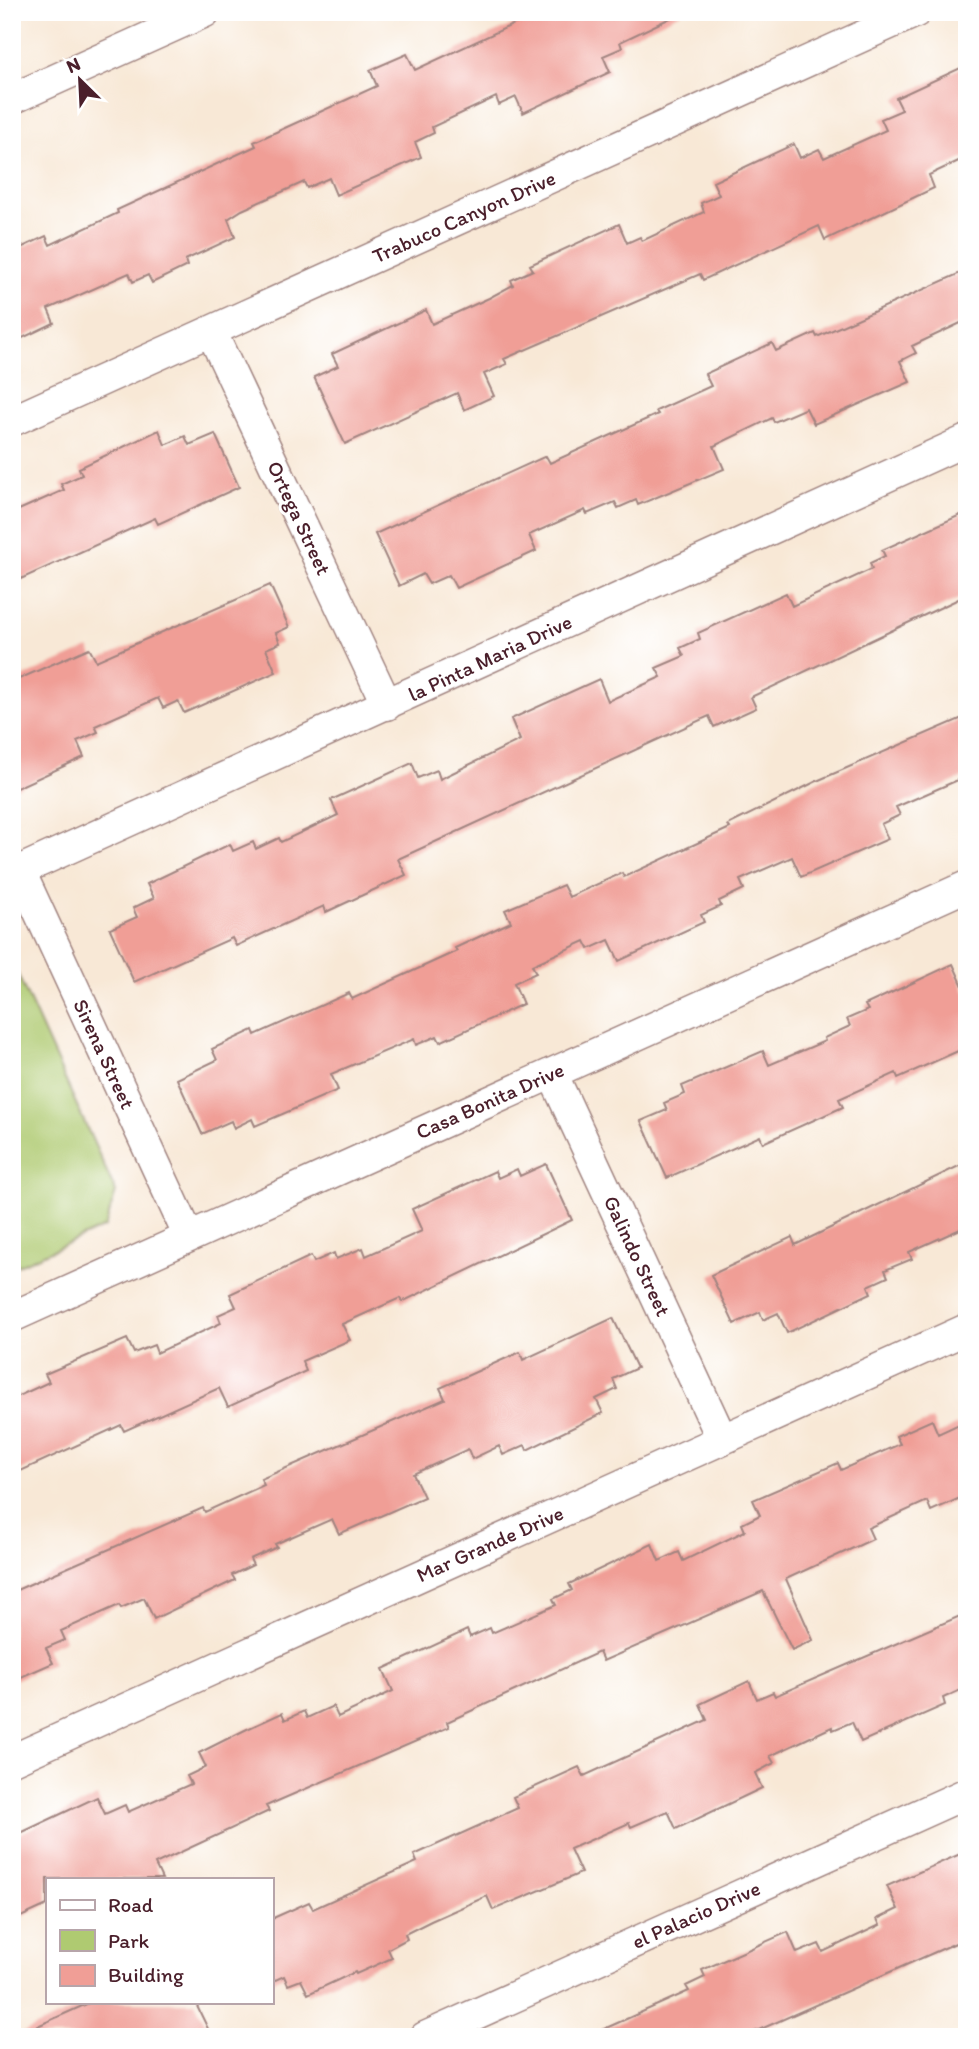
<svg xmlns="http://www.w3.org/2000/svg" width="979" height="2049" viewBox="0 0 979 2049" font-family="Itim,sans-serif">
  <rect width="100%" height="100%" fill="#fff"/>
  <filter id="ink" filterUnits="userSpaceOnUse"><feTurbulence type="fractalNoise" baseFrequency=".0143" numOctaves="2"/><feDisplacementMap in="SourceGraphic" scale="14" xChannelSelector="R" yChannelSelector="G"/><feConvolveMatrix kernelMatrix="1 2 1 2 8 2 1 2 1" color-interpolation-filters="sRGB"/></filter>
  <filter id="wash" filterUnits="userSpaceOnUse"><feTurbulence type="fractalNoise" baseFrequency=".00686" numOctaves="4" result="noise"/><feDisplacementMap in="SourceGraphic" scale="28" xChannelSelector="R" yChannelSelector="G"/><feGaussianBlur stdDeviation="1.57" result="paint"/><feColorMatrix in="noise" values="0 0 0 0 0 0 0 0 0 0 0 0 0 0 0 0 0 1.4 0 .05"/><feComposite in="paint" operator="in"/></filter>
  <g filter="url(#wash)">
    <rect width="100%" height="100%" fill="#f8e8d6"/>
    <path fill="#afca71" stroke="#7c744e" stroke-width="2" d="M 12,962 L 116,1192 L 105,1227 L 12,1268 Z"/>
    <g id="blocks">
      <path fill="#f09e96" d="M 540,12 L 683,12 L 620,42 L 622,48 L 603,56 L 610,72 L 523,113 L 516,97 L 499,105 L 496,97 L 432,127 L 434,133 L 415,142 L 421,157 L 336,195 L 329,178 L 307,188 L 304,182 L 242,210 L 228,219 L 235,237 L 185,260 L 187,266 L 152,283 L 148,275 L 133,282 L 129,273 L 48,309 L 54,323 L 12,343 L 12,252 L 46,236 L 50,245 L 118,213 L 117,210 L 256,146 L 254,142 L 377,86 L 370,70 L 407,54 L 415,70 Z
        M 967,65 L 967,157 L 929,175 L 934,188 L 825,240 L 819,226 L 703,280 L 700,274 L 504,359 L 507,364 L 484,374 L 494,396 L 464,410 L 457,393 L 345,444 L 314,377 L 338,366 L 332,354 L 426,310 L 432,324 L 489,298 L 513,285 L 511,280 L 533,270 L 530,265 L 619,224 L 627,243 L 640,237 L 642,241 L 704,212 L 701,203 L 719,195 L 713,182 L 794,144 L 800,158 L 819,149 L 824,158 L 886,130 L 881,119 L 902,110 L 896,98 Z
        M 967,270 L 967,320 L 912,346 L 916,353 L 900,361 L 910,382 L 814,424 L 806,408 L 774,422 L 772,418 L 714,446 L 724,469 L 638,505 L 636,500 L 618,508 L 615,502 L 587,514 L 585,510 L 529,535 L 536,551 L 456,588 L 449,575 L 429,584 L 423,574 L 399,586 L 375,534 L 546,456 L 550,463 L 658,414 L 656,411 L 711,386 L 705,374 L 772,343 L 776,351 L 815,333 L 817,337 Z
        M 159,430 L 165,445 L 185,436 L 189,445 L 215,434 L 239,487 L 158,524 L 155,518 L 12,583 L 12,513 L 64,490 L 61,484 L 82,475 L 79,468 Z
        M 967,512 L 967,595 L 751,697 L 756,708 L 714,727 L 709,716 L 398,859 L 406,875 L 326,912 L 324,906 L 236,946 L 232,938 L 134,982 L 110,929 L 137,917 L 133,908 L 154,898 L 147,884 L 230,844 L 233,851 L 253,842 L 256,849 L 279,838 L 281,842 L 338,815 L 331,800 L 412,763 L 418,778 L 437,770 L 440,779 L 520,740 L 511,719 L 599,679 L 608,701 L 661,677 L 656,668 L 684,656 L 680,648 L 700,639 L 698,633 L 786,593 L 792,606 L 872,569 L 870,563 L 885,556 L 882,550 Z
        M 270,585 L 289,627 L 276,633 L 280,643 L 266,649 L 276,672 L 184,713 L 178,701 L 163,708 L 158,698 L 95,726 L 98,732 L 77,741 L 84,757 L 12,790 L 12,682 L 89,648 L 96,661 Z
        M 967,716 L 967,776 L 896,807 L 900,815 L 881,824 L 888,839 L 801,877 L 792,857 L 740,880 L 744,889 L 719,901 L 721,906 L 701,915 L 704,922 L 619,961 L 609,940 L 589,949 L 585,941 L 532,965 L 536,973 L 514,983 L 523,1004 L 440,1042 L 437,1036 L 416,1045 L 414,1039 L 331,1074 L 338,1090 L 255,1126 L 252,1119 L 234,1128 L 231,1121 L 202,1134 L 177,1079 L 217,1060 L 212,1049 L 253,1030 L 255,1035 L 349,993 L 352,999 L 457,951 L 455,948 L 511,922 L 505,910 L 563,885 L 569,897 L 622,873 L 624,877 L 730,828 L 728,825 L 819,780 Z
        M 953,964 L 967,995 L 967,1047 L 898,1078 L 896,1073 L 839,1099 L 843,1107 L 763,1143 L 760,1136 L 667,1178 L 641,1121 L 667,1110 L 664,1103 L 685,1094 L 682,1086 L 763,1051 L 769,1065 L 825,1041 L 824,1038 L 850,1026 L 847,1019 L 868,1010 L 865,1005 Z
        M 967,1162 L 967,1226 L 909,1252 L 912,1259 L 885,1270 L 888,1277 L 868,1286 L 871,1293 L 787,1333 L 778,1313 L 763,1320 L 760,1312 L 734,1324 L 711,1275 L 792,1237 L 795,1245 Z
        M 546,1164 L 572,1220 L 402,1302 L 400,1298 L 342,1324 L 350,1340 L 302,1361 L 306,1371 L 228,1407 L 219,1388 L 124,1431 L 121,1425 L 12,1475 L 12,1399 L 49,1382 L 45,1374 L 127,1339 L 134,1353 L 154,1345 L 157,1353 L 221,1323 L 218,1315 L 236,1307 L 230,1294 L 311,1256 L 314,1262 L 334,1253 L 336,1259 L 363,1248 L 366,1256 L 422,1231 L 412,1209 L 495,1171 L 498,1178 L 517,1169 L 520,1176 Z
        M 613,1318 L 637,1368 L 613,1379 L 617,1389 L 596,1399 L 603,1413 L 527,1450 L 525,1445 L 503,1455 L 499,1446 L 472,1459 L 468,1449 L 413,1474 L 424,1497 L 339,1534 L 332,1519 L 275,1544 L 277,1547 L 250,1559 L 253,1565 L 232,1575 L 235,1580 L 154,1619 L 144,1598 L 121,1608 L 119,1605 L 61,1631 L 65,1640 L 46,1648 L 53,1663 L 12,1681 L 12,1592 L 203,1508 L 205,1512 L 264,1485 L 261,1479 L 445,1399 L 440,1388 L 520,1352 L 523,1360 Z
        M 932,1420 L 938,1434 L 957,1425 L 967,1446 L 967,1495 L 931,1511 L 927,1501 L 868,1528 L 873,1539 L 786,1579 L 813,1640 L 792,1650 L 763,1591 L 603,1661 L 599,1652 L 447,1722 L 449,1727 L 266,1806 L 269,1811 L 155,1864 L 162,1879 L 47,1879 L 47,1905 L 12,1921 L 12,1837 L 97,1797 L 105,1814 L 125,1805 L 128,1812 L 191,1784 L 187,1776 L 206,1767 L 199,1753 L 245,1730 L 282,1713 L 285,1720 L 304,1711 L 307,1718 L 333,1706 L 338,1717 L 393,1691 L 383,1669 L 467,1630 L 470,1637 L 490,1628 L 492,1633 L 556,1605 L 553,1599 L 572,1590 L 569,1584 L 652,1544 L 659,1561 L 679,1552 L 683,1561 L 745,1531 L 742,1524 L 760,1515 L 753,1500 L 838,1463 L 841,1470 L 900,1444 L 896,1436 Z
        M 967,1613 L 967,1687 L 943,1698 L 945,1705 L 861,1742 L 852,1722 L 833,1730 L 832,1727 L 770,1756 L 774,1763 L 755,1773 L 762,1788 L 676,1829 L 668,1811 L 631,1827 L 629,1823 L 570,1849 L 581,1873 L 493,1910 L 487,1896 L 431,1921 L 405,1934 L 407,1939 L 388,1949 L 392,1958 L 356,1974 L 355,1972 L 308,1994 L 301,1980 L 288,1985 L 284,1976 L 271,1982 L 271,1919 L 309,1902 L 313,1909 L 417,1862 L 414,1855 L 518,1808 L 513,1797 L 579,1767 L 584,1776 L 707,1720 L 700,1704 L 749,1681 L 757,1699 L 773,1692 L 775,1696 Z
        M 967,1851 L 967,1938 L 743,2037 L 586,2037 L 689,1991 L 686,1986 L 705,1977 L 702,1970 L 788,1932 L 797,1953 L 819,1944 L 823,1952 L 880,1925 L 877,1919 L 898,1909 L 887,1886 Z
        M 91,2002 L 195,2002 L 212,2037 L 13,2037 Z"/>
    </g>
  </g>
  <g filter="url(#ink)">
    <use href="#blocks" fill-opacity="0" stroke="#a18480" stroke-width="2"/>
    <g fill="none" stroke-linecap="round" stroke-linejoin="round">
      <g stroke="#a18480" stroke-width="33">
        <path id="minor" d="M 12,99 L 205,12
          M 211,331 L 387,705
          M 12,421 L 916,12
          M 20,871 L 189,1237
          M 12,874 L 967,440
          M 552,1073 L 722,1439
          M 12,1317 L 967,886
          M 12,1760 L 967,1329
          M 425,2037 L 967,1793"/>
      </g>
      <use href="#minor" stroke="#fff" stroke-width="30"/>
    </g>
  </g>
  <g text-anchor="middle" stroke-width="6" stroke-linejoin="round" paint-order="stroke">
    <g font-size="21" fill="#4a1f2b" stroke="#fff">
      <text transform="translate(464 217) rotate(-24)" y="7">Trabuco Canyon Drive</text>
      <text transform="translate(299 518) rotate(65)" y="7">Ortega Street</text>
      <text transform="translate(490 658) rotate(-25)" y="7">la Pinta Maria Drive</text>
      <text transform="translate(104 1054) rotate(65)" y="7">Sirena Street</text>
      <text transform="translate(490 1101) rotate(-24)" y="7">Casa Bonita Drive</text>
      <text transform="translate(637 1256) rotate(65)" y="7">Galindo Street</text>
      <text transform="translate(490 1544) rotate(-24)" y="7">Mar Grande Drive</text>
      <text transform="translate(696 1915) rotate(-24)" y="7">el Palacio Drive</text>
    </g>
  </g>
  <rect width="979" height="2049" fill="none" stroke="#fff" stroke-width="42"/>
  <rect x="46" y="1878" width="228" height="126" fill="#ffffff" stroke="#b7a5aa" stroke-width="2"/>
  <rect x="60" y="1900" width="35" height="10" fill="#ffffff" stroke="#b7a5aa" stroke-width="2"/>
  <text x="108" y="1912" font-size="21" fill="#4a1f2b">Road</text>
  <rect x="60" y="1930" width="35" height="21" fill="#afca71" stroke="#b7a5aa" stroke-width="2"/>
  <text x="108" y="1948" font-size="21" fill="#4a1f2b">Park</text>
  <rect x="60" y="1965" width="35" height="21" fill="#f09e96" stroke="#b7a5aa" stroke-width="2"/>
  <text x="108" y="1982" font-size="21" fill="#4a1f2b">Building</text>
  <g transform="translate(80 80) rotate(336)" stroke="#ffffff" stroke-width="5" paint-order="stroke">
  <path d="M0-5L12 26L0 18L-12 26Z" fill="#4a1f2b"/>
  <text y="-10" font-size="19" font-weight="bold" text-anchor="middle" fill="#4a1f2b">N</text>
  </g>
</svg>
